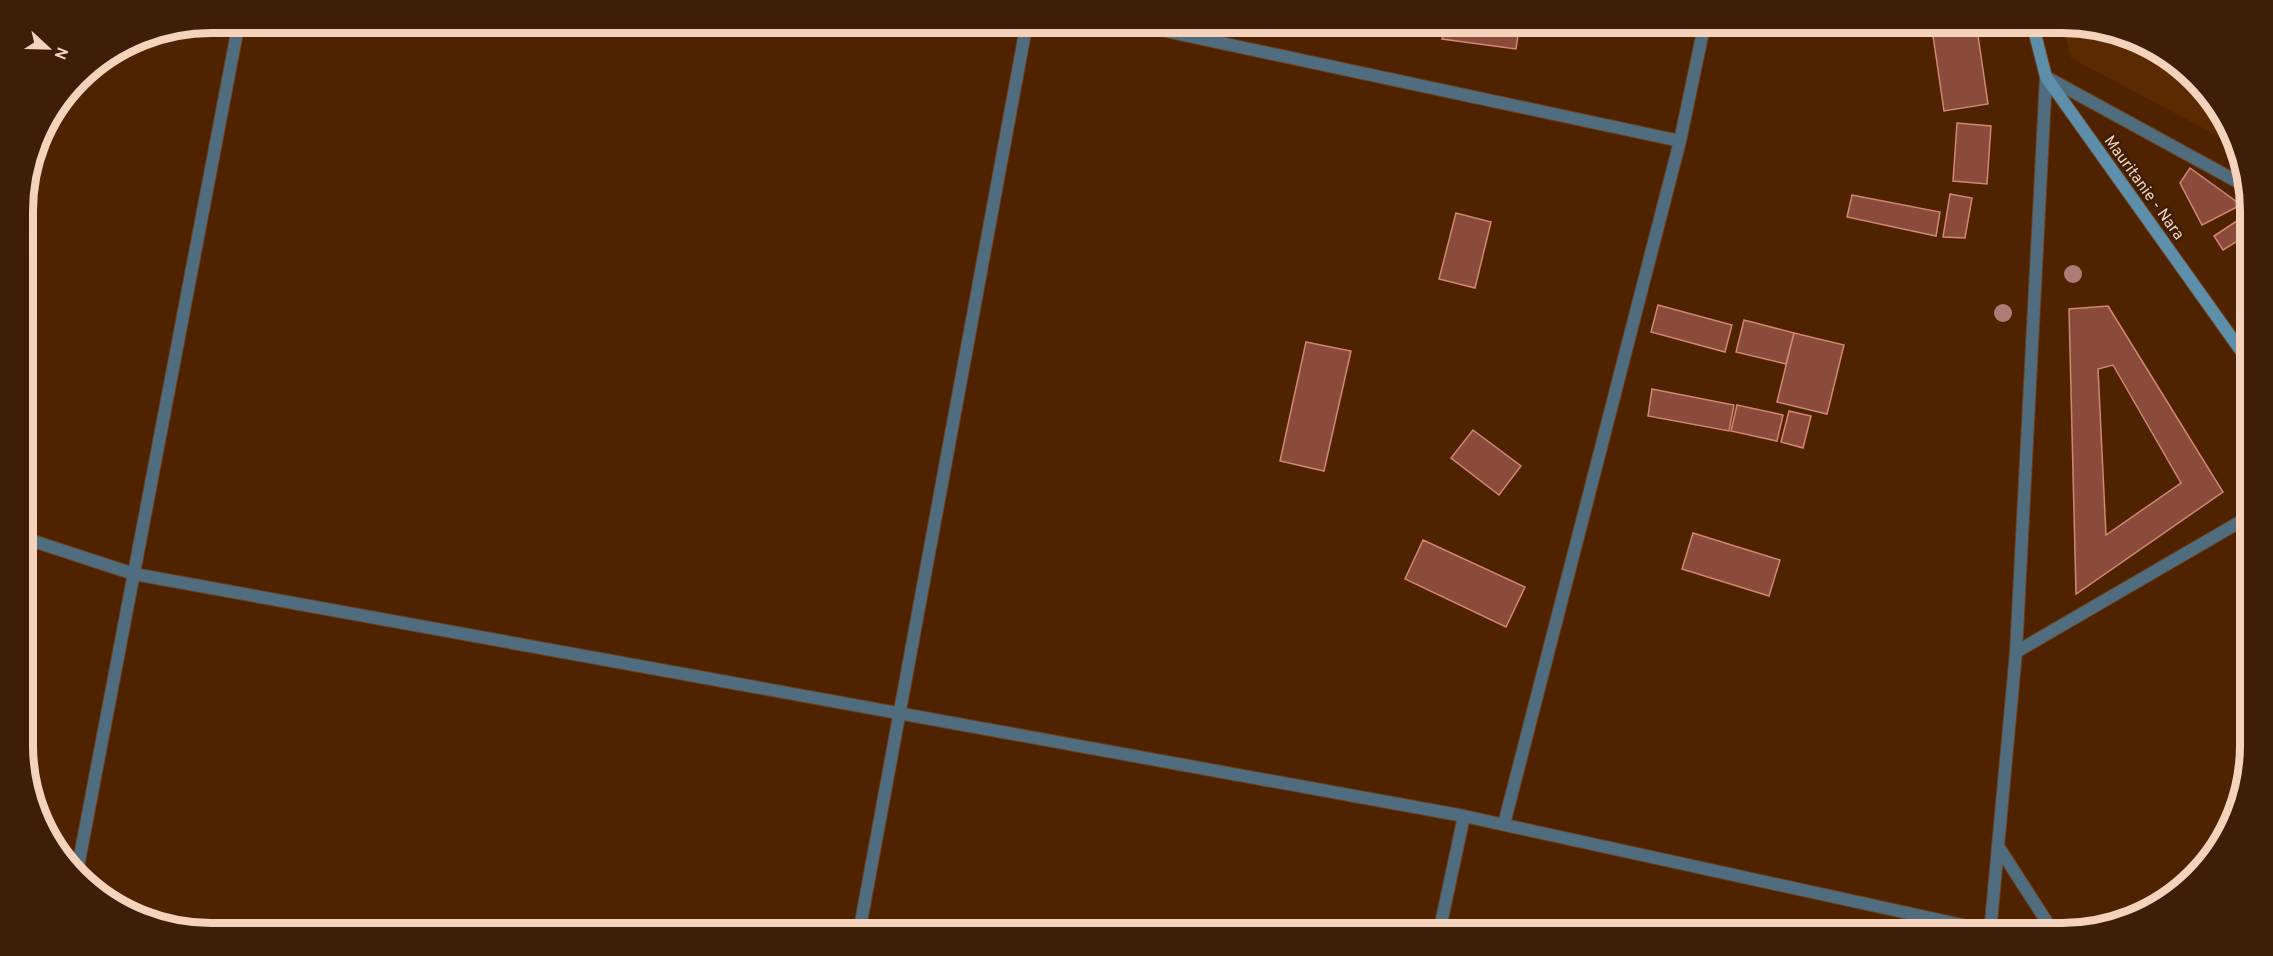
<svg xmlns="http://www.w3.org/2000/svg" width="2273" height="956" viewBox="0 0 2273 956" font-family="Overpass,sans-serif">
  <rect width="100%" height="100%" fill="#4f2300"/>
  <path fill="#5b2a00" d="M 2062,23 L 2134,37 L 2211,96 L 2231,143 L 2071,58 Z"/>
  <path fill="#8a4b3b" stroke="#d38673" stroke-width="1.5" fill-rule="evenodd" d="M 1445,22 L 1520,22 L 1516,49 L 1442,39 Z
    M 1931,22 L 1976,22 L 1988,104 L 1944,111 Z
    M 1957,123 L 1991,126 L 1987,184 L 1953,181 Z
    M 2190,168 L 2241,205 L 2202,225 L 2180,183 Z
    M 1950,194 L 1972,198 L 1965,238 L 1943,237 Z
    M 1852,195 L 1940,212 L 1936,236 L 1847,217 Z
    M 1456,213 L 1491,222 L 1475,288 L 1439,279 Z
    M 2249,213 L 2249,234 L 2223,250 L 2214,236 Z
    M 2249,265 L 2249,288 L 2238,271 Z
    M 1658,305 L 1732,325 L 1725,352 L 1651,332 Z
    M 2108,306 L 2223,492 L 2076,594 L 2069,309 ZM 2113,365 L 2181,483 L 2106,535 L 2098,369 Z
    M 1744,320 L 1794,333 L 1786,364 L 1736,352 Z
    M 1794,333 L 1844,345 L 1827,414 L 1777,402 Z
    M 1306,342 L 1351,351 L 1324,471 L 1280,461 Z
    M 1652,389 L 1734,405 L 1729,431 L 1648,416 Z
    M 1737,405 L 1783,415 L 1777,441 L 1731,431 Z
    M 1789,411 L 1811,416 L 1803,448 L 1781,442 Z
    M 1473,430 L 1521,466 L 1499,495 L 1451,458 Z
    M 1693,533 L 1780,560 L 1769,596 L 1682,569 Z
    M 1423,540 L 1525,587 L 1506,627 L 1405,579 Z"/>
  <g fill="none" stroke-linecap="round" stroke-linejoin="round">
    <g stroke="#6a3f1e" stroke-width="14">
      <path id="street" d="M 1123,22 L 1680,141
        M 24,538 L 134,574 L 1464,816 L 1990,931
        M 2016,652 L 2250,516
        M 1504,824 L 1680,141 L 1705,22
        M 1998,846 L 2054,933
        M 77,872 L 239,22
        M 859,933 L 1027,22
        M 1439,933 L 1464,816
        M 1990,933 L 2016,652 L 2046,77 L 2249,188"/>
    </g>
    <g stroke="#6a3f1e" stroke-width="14">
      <path id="secondary" d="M 2032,22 L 2046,77 L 2249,362"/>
    </g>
    <use href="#street" stroke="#4f6d7f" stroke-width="12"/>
    <use href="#secondary" stroke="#5d8fab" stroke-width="12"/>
  </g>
  <g fill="#af7b77">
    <circle cx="2073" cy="274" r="9"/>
    <circle cx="2003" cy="313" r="9"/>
  </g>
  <g text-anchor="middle" stroke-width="5" stroke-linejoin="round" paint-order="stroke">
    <g font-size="16" fill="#f5d2bb" stroke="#3d1e06">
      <text transform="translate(2145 187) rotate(54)" y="6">Mauritanie - Nara</text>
    </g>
  </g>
  <path d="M0 0H2273V956H0ZM211 33H2062A178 178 0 0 1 2240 211V745A178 178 0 0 1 2062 923H211A178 178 0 0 1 33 745V211A178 178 0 0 1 211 33Z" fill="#3d1e06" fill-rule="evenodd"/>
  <path fill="none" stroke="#f5d2bb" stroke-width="8" d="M211 33H2062A178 178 0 0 1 2240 211V745A178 178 0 0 1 2062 923H211A178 178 0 0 1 33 745V211A178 178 0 0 1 211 33Z"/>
  <g transform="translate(48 48) rotate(112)" stroke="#3d1e06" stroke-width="4.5" paint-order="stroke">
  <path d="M0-4.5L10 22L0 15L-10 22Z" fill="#f5d2bb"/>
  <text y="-9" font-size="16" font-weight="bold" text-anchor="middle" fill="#f5d2bb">N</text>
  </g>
</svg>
